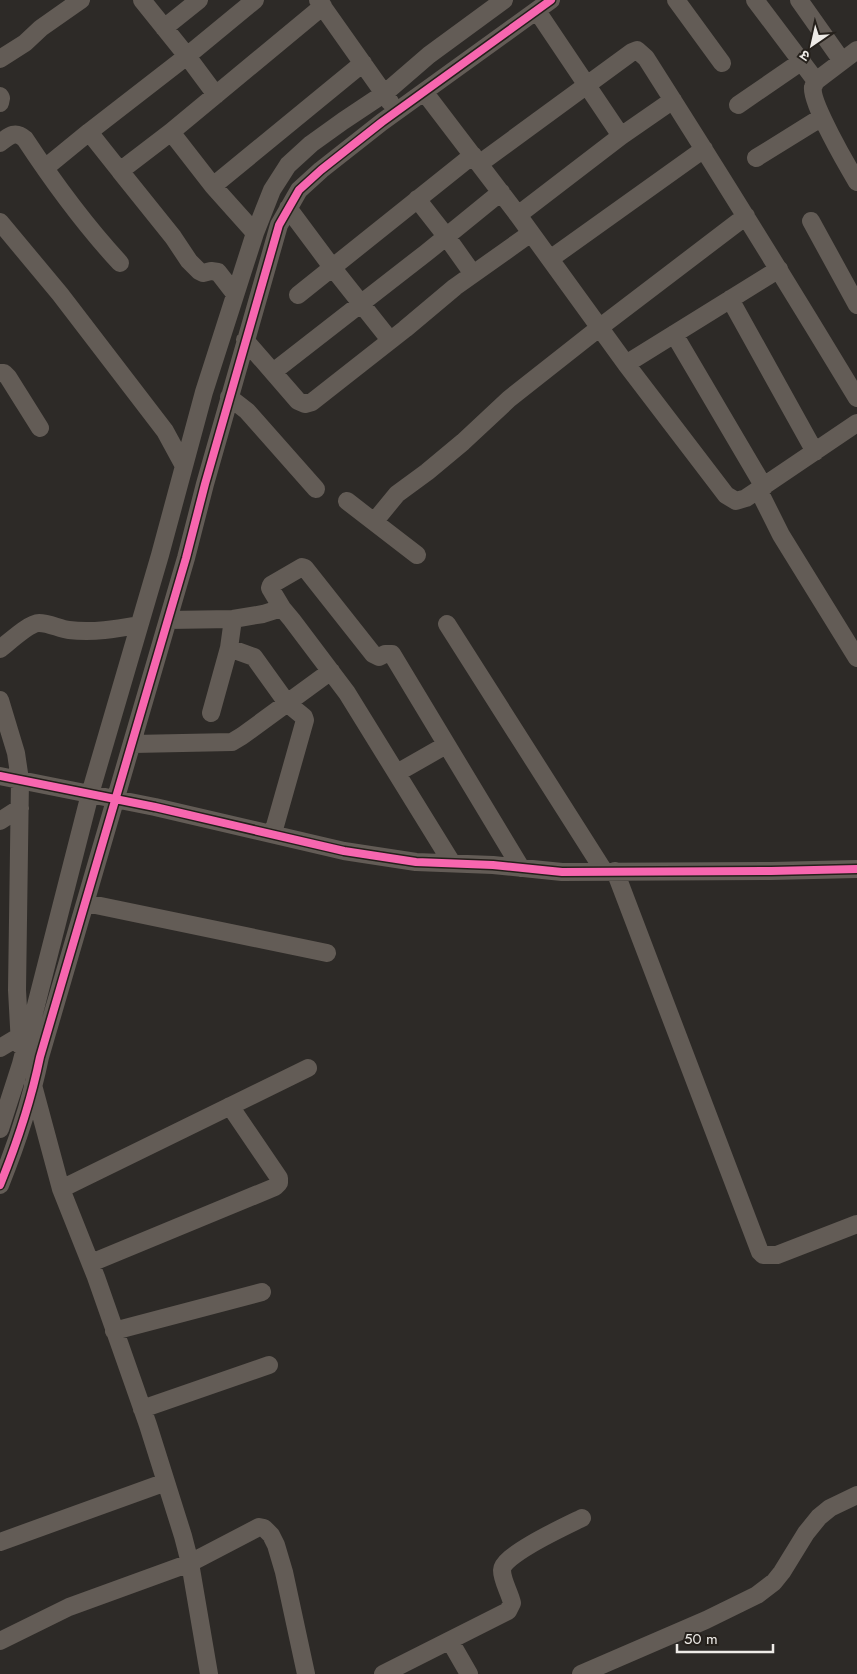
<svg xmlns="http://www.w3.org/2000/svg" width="857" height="1674" viewBox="0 0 857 1674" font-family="Jost,'Noto Sans Devanagari',sans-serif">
  <rect width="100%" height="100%" fill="#2d2a27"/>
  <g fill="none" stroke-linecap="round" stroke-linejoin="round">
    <path stroke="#635c56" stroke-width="18" d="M 142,0 L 187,56 L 216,95
      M 318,0 L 390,102
      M 676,0 L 722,63
      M 755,0 L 816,81
      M 799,0 L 842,61
      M 164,28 L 199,0
      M 857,50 L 816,81 C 816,82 813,86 813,87 C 810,102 848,167 857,182
      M 0,59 L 25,43 L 41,28 L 81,0
      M 425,93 L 518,215 L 626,364 L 726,495 L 736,501 L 746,498 L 857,423
      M 0,96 L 1,98 L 0,103
      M 738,105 L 802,61
      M 171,132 L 120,171 L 173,237 L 189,261 L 199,271 L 203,273 L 211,271 L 218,272 L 235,294
      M 621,136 L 673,100
      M 0,143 C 9,136 15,130 25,139 C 54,183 84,224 120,263
      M 756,158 L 822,117
      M 479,164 L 632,52 L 637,50 L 646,58 C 718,171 788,284 857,398
      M 45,168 L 89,132
      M 120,171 L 89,132 L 187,56 L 255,0
      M 213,186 L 171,132 L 323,6
      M 417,199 L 446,236 L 473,274
      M 288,208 L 332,267 L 390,340
      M 518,215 L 621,136 L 537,11
      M 811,221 L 857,305
      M 0,222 L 60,294 L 165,431 L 184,466
      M 255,233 L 213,186 L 363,63
      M 550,259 L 704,149
      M 298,295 L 473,155
      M 730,299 L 815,452
      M 674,334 L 764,487
      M 245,340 L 298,401 L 305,404 L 312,402 L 405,329 L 455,287 L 531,233
      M 626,364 L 779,269
      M 273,372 L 426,253 L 501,192
      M 0,373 L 4,373 L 8,377 L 40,428
      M 229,397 L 247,411 L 316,489
      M 759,491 L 781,535 L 857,658
      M 347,501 L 417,555
      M 374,522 L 397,494 L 427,472 L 463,442 L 509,399 L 599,328 L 746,216
      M 282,608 L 270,588 L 271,585 L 302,567 L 305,568 L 373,654 L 379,657 L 385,654 L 392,654 L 521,868
      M 233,619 L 229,648 L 254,657 L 287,703 L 304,717 L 305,720 L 273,833
      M 168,620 L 233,619 L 263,614 L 282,608 L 292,620 L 347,693 L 452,863
      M 447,624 L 604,871
      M 0,649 C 8,643 29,623 39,623 C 49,623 60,629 69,630 C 93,633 116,629 139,625
      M 0,700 L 16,753 L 20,780 L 17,990 L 20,1045
      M 211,713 L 229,648
      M 133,744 L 232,742 L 242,736 L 331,671
      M 397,773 L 446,745
      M 0,776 L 155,807 L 344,851 L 416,862 L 493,865 L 562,872 L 771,871 L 857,869
      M 0,821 L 20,808
      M 615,871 L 760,1252 L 763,1255 L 777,1255 L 857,1224
      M 86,903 L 327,953
      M 0,1048 L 20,1036
      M 33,1085 L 61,1189 L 96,1277 L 148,1425 L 183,1536 L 190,1563 L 209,1674
      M 0,1129 L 21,1064 L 90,794 L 160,555 L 204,392 L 255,233 L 272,190 L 288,165 L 311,144 L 343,121 L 385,93 L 429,55 L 504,0
      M 0,1185 C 17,1143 31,1101 40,1057 L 186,558 L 205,484 L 279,225 L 299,190 L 321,170 L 382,122 L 551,0
      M 61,1189 L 308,1068
      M 91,1263 L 275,1187 L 279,1183 L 279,1178 L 230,1106
      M 114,1331 L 262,1292
      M 142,1409 L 269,1365
      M 0,1542 L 166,1482
      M 0,1641 L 69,1607 L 190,1563 L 259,1527 L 264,1528 L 271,1535 L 276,1545 L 284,1572 L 306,1674
      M 450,1641 L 469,1674
      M 383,1674 L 508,1611 L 512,1603 C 510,1593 502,1581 502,1570 C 502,1555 568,1525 582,1518
      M 581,1674 L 706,1620 L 757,1595 L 774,1582 L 782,1572 L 806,1533 L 819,1517 L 830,1508 L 857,1495"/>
    <g stroke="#25201b" stroke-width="11">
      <path id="cycleway" d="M 0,776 L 155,807 L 344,851 L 416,862 L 493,865 L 562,872 L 771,871 L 857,869
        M 0,1185 C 17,1143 31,1101 40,1057 L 186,558 L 205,484 L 279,225 L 299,190 L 321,170 L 382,122 L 551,0"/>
    </g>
    <use href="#cycleway" stroke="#f766af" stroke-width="8"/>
  </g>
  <g transform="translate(812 45) rotate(214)" stroke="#25201b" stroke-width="4" paint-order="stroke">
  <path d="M0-4L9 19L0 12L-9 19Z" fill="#eeebe7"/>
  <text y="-8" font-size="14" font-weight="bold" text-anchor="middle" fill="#eeebe7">उ</text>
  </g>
  <path d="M677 1644v8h96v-8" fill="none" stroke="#eeebe7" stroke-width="2.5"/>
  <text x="684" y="1644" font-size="15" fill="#eeebe7" stroke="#25201b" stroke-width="4" paint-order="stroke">50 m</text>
</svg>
